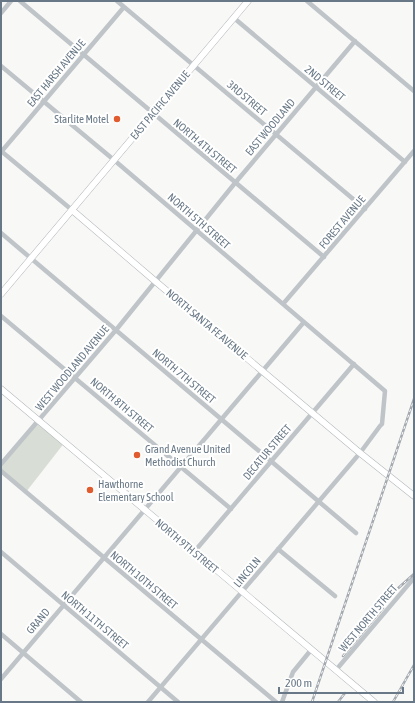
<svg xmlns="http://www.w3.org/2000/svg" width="415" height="703" viewBox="0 0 415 703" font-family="'Asap Condensed',sans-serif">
  <rect width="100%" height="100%" fill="#f8f8f6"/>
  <path fill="#d8ddd5" d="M 39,420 L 65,442 L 26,492 L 1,471 L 1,464 Z"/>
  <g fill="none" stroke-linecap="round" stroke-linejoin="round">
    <g stroke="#b3b8bc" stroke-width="7">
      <path id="major" d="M 72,210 L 155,281 L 360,453 L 414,496
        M 1,294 L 248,1
        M 1,389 L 374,702"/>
    </g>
    <path stroke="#bfc4c8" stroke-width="4.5" d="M 20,1 L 324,257
      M 117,1 L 365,209
      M 307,1 L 414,91
      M 1,13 L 11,1
      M 234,18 L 405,162
      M 1,66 L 114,160 L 385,391 L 382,424 L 380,426 L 360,453 L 148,702
      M 1,151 L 72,210
      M 1,152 L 124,7
      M 1,233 L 356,533
      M 283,304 L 414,151
      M 1,316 L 231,509
      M 1,464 L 116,330 L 235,183 L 355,41
      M 1,471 L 276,702
      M 278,549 L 335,596
      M 1,552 L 178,702
      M 194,552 L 354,364
      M 1,634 L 81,702
      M 336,670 L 414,578
      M 1,679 L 304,322
      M 282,702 L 293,672 L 311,650"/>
    <use href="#major" stroke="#fff" stroke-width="6"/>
    <g stroke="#a3a9af" stroke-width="2.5">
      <path id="rail" d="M 386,599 L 414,574
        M 343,656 L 383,608
        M 312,702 L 414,399
        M 338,702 L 345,693
        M 393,702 L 414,665"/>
    </g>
    <use href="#rail" stroke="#fff" stroke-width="1" stroke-dasharray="3" stroke-linecap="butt"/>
  </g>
  <g fill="#e05c2e" stroke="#fff" stroke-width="1.5">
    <circle cx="117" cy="119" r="4"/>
    <circle cx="137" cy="455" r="4"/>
    <circle cx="90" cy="490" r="4"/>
  </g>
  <g text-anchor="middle" stroke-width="4" stroke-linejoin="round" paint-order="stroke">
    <g font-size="11" fill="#687886" stroke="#fff">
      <text transform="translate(56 73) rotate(-50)" y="4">EAST HARSH AVENUE</text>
      <text transform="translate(325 83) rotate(40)" y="4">2ND STREET</text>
      <text transform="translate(247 98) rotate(40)" y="4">3RD STREET</text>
      <text transform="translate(160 105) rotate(-50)" y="4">EAST PACIFIC AVENUE</text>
      <text transform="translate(270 127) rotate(-50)" y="4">EAST WOODLAND</text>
      <text transform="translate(205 146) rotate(40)" y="4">NORTH 4TH STREET</text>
      <text transform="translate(199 221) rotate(41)" y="4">NORTH 5TH STREET</text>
      <text transform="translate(342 222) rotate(-50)" y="4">FOREST AVENUE</text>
      <text transform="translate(207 324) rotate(40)" y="4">NORTH SANTA FE AVENUE</text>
      <text transform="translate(72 368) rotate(-50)" y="4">WEST WOODLAND AVENUE</text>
      <text transform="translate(184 376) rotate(40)" y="4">NORTH 7TH STREET</text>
      <text transform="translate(122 405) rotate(40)" y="4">NORTH 8TH STREET</text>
      <text transform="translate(267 452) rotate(-50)" y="4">DECATUR STREET</text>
      <text transform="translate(187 546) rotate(40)" y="4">NORTH 9TH STREET</text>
      <text transform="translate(247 572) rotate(-50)" y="4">LINCOLN</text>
      <text transform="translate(144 580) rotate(40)" y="4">NORTH 10TH STREET</text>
      <text transform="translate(368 618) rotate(-50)" y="4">WEST NORTH STREET</text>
      <text transform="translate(95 620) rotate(40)" y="4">NORTH 11TH STREET</text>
      <text transform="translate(38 621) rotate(-50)" y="4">GRAND</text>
    </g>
    <g font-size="11" fill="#687886" stroke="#fff" text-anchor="start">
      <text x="109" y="123" text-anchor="end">Starlite Motel</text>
      <text x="145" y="453">Grand Avenue United<tspan x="145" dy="13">Methodist Church</tspan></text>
      <text x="98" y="488">Hawthorne<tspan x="98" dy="13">Elementary School</tspan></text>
    </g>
  </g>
  <rect width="415" height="703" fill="none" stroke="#687886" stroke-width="4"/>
  <path d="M279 687v6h124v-6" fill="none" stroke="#687886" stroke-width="2"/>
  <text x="285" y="687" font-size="12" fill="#687886" stroke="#ffffff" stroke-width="3" paint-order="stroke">200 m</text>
</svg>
